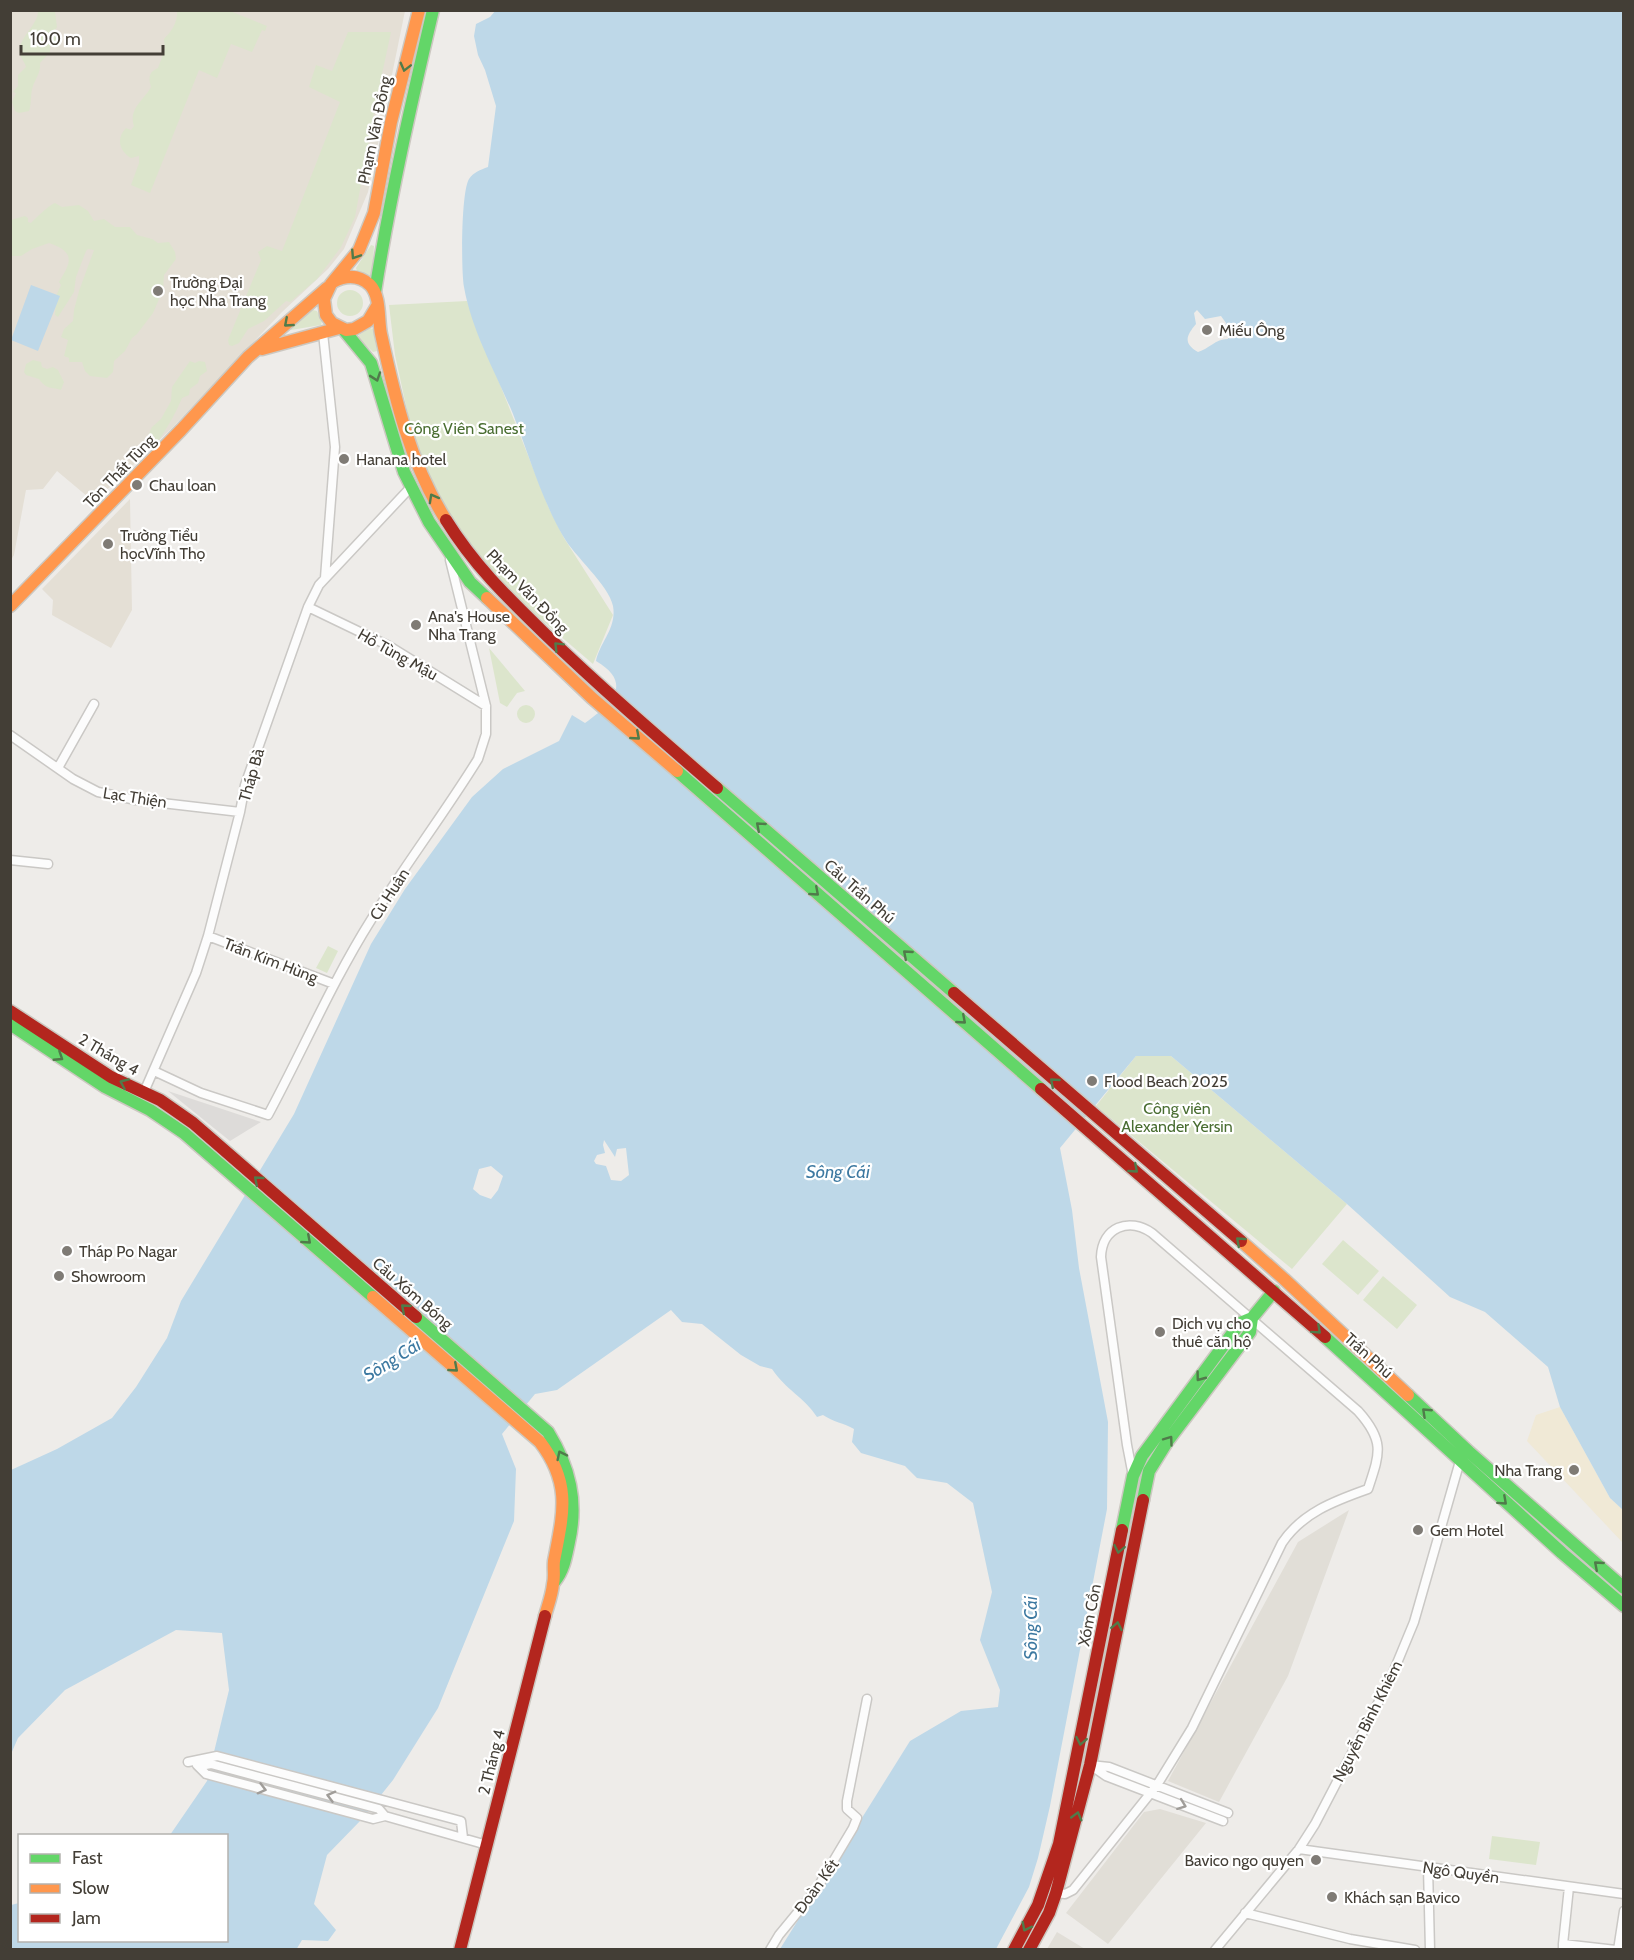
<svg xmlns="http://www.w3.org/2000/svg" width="1634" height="1960" viewBox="0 0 1634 1960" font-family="Cabin,sans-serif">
  <rect width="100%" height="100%" fill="#eeece9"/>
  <path fill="#e1ded7" d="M 1349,1510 L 1288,1676 L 1219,1802 L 1168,1781 L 1298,1542 Z
    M 1160,1809 L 1206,1823 L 1108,1944 L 1066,1913 L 1144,1812 Z
    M 1057,1932 L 1085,1949 L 1047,1949 Z"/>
  <path fill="#e4dfd5" d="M 11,11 L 405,11 L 368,192 L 344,249 L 328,269 L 282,312 L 172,428 L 94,502 L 57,471 L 43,489 L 26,490 L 14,555 L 11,560 Z
    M 130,499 L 132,610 L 111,648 L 52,615 L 53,600 L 42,589 Z"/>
  <path fill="#dce5cc" d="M 177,10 L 230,11 L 267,26 L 265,31 L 262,30 L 252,52 L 231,44 L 217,78 L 199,70 L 150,193 L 131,185 L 139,163 L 139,156 L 131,158 C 119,151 116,138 126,128 L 131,130 L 134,126 C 128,109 144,100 151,87 C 148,77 149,72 158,68 L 165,49 L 164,39 C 172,31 178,22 177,10 Z
    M 38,11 L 55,12 L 57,27 L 53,33 L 57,39 L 50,44 L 50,52 L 40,63 C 41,72 36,78 33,86 C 30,94 32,103 29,111 L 19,113 L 15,111 L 12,102 L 16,93 L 13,92 L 18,86 L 18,75 L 26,67 C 25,62 21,59 20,54 C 17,38 38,26 38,11 Z
    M 348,32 L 391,32 L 376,102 L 355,217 L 341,247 L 317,279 L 290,302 L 286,301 L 264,321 L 248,329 L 239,343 L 232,346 L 229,345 L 228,340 L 261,260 L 258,252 L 267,246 L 282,251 L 340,102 L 309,87 L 316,65 L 332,71 Z
    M 55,203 L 62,207 L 79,205 L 88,211 L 94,221 L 104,219 L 115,227 L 130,227 L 137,235 L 152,239 L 158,243 L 169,242 L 175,252 L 176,259 L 164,275 L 163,290 L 153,313 L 137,334 L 132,338 L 125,351 L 114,361 L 113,372 L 107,378 L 90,376 L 85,371 L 82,362 L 69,362 L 69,358 L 64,356 L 68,340 L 61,337 L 64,329 L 73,321 L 74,310 L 79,291 L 94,250 L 88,249 L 86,251 L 76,277 L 74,292 L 58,317 L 55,315 L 56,296 L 61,285 L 59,282 C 72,261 75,252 49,243 L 32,249 L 21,256 L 11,256 L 11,220 L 25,216 L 28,218 L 28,222 L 31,223 C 36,218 49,205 55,203 Z
    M 371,245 L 374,246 L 372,275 L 369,277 L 357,271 L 356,268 Z
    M337 303a13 13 0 1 1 26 0a13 13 0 1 1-26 0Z
    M 467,301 L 548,506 L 564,538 L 613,615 L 593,664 L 517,599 L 494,576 L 468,543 L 431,483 L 415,443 L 408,415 L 395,355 L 389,305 Z
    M 313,310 L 317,311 L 322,321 L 321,325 L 291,330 L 290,328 Z
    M 370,328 L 373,329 L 377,351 L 373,352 L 358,338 L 359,335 Z
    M 33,360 L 41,362 L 42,367 L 47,369 L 53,367 L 58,370 L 64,382 L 61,390 C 49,386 47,390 39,379 L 26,375 L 24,372 L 26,364 Z
    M 190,361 L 195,363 L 199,361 L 205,362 L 207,371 L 200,376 L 198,383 L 190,389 L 189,395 L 182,398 C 176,413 168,426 159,440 L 147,444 L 146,440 L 152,427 L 161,419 L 171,401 L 172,387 Z
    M 489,648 L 525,691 L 517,693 L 507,707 L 500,703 Z
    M517 714a9 9 0 1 1 18 0a9 9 0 1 1-18 0Z
    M 328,946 L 338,951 L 327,973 L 316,968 Z
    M 1136,1056 L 1171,1056 L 1347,1204 L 1292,1269 L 1096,1106 Z
    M 1343,1240 L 1379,1271 L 1358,1295 L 1322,1264 Z
    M 1383,1276 L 1417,1305 L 1397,1329 L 1363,1300 Z
    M 1492,1836 L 1540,1842 L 1536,1865 L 1489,1859 Z"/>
  <path fill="#f0e9d6" d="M 1560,1407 L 1610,1498 L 1623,1510 L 1623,1543 L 1527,1441 L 1536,1415 Z"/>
  <path fill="#dddbd9" d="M 168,1091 L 261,1122 L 230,1141 Z"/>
  <path fill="#bed8e8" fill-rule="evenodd" d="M 496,10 L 1623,11 L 1623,1510 L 1610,1498 L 1560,1407 L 1548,1367 L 1485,1312 L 1450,1297 L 1347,1204 L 1171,1056 L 1136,1056 L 1060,1148 L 1072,1210 L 1079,1268 L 1108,1422 L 1107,1509 L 1050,1806 L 1038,1858 L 1029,1887 L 996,1949 L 780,1949 L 910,1741 L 961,1711 L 998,1707 L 1000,1690 L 980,1640 L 992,1592 L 973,1503 L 947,1483 L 917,1478 L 905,1466 L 861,1453 L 852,1442 L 854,1429 C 844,1423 833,1422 823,1415 L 817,1417 C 804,1397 786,1390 772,1369 L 760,1366 L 741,1355 L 702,1324 L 682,1322 L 671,1310 L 557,1390 L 535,1394 L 502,1434 L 516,1469 L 514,1521 L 438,1708 L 393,1780 L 361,1820 L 327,1855 L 314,1904 L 336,1930 L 328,1941 L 302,1940 L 296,1950 L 11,1949 L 11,1905 L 19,1903 L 20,1940 L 226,1940 L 226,1836 L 170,1835 L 207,1781 L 229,1690 L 222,1633 L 176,1630 L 65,1690 L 18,1738 L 11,1754 L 11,1470 L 57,1449 L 112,1418 L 136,1387 L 167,1338 L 181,1301 L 294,1114 L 371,944 L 405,889 L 472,797 L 503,769 L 559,741 L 572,715 L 585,723 C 610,705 635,684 596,661 C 600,642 617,628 613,606 C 609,585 574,556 563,536 C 541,498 529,455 513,414 C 496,373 472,332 464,287 C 461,270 461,192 469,179 C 474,172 480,170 488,167 L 496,106 L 485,70 L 478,55 L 474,36 L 476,24 L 490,17 ZM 1197,310 L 1205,319 L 1221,316 L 1226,323 L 1225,333 L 1229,336 L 1228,339 C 1215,339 1209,349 1198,352 C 1183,343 1186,336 1196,324 L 1194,313 ZM 604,1140 L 615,1157 L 617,1149 L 626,1148 L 629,1175 L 621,1181 L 611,1180 L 606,1166 L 596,1164 L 594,1161 L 597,1155 L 605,1153 L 603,1145 ZM 491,1166 L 503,1176 L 498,1190 L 491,1199 L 480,1195 L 473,1189 L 479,1169 Z
    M 31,285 L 60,296 L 38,351 L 11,340 Z"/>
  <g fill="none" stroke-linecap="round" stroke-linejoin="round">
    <g stroke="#cac8c5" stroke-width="11">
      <path id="street" d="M 323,333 L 335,447 L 325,578
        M 308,607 L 389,646 L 486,706
        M 10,735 L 73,779 L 98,792 L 136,800 L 240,812
        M 58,768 L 94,704
        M 10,860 L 48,864
        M 208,936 L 334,984
        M 154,1071 L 201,1093 L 268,1115 C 303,1050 332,982 371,920 C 405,865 444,814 478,759 L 486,734 L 486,706 L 450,560
        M 144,1092 L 196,973 L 208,936 L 240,812 L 245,785 L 308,607 L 319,585 L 410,488
        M 188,1762 L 217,1756 L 461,1821 L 463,1838
        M 197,1765 L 206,1774 L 373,1819 L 385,1816
        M 1090,1765 L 1109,1767 L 1228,1813
        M 200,1766 L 211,1764 L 379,1809 L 385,1816 L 487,1845
        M 1093,1767 L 1106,1776 L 1223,1821
        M 1299,1849 L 1624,1894
        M 1428,1867 L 1430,1950
        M 1056,1893 L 1065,1894 L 1073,1890 L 1157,1785 L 1192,1728 L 1282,1543 C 1302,1513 1334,1501 1368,1489 C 1380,1453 1385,1441 1358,1411 L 1152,1233 C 1129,1217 1102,1227 1101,1257 L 1127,1445 L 1133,1476
        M 1245,1913 L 1350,1939 L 1415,1950
        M 1563,1944 L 1569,1887
        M 770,1950 L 779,1935 L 816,1890 L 853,1828 L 857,1818 L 847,1809 L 847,1801 L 867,1699
        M 1215,1950 L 1299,1849 L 1315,1824 L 1390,1680 L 1414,1622 L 1460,1461
        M 1563,1950 L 1563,1944 L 1616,1950
        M 1618,1950 L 1624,1911"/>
    </g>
    <g stroke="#ccc8c1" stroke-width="15">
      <path id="fast" d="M 375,292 C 390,197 411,104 433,10
        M 343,329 L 371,363 L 404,472 L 429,522 L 470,582 L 487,598
        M 677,771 L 1041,1089
        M 717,788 L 954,993
        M 10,1024 L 105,1087 L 150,1110 L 184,1133 L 373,1297
        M 416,1317 L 548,1432 C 570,1468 578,1501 569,1542 C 566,1556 564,1570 555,1581
        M 1325,1337 L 1562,1553 L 1624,1606
        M 1408,1395 L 1469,1452 L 1624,1588
        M 1143,1500 L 1149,1471 L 1167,1442 L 1250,1332 L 1252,1318
        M 1122,1530 L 1133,1476 L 1142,1456 L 1240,1323 L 1252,1318 L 1274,1291"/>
    </g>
    <g stroke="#ccc8c1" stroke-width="15">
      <path id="slow" d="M 333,282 C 346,275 359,275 370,285 C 381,296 378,320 381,334 C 395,398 410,464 446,520
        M 377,306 L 368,321 L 354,329 L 346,330 L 332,323 L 326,315 L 324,299 L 331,284 L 359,250 L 374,213 L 391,122 L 419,10
        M 262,349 L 339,328
        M 487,598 L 592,698 L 677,771
        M 10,606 L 181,430 L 248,357 L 327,288
        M 1241,1241 L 1284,1279 L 1408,1395
        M 373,1297 L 540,1442 C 572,1484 563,1514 554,1561 C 553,1569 555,1577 553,1584 C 552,1595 548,1605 545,1616"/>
    </g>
    <g stroke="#ccc8c1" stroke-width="15">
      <path id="jam" d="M 446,520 C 474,565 506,596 544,633 C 600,687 658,737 717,788
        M 954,993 L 1241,1241
        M 10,1011 L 111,1077 L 160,1100 L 193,1123 L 416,1317
        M 1041,1089 L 1325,1337
        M 460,1950 L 545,1616
        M 1014,1950 L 1038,1905 L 1059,1844 L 1122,1530
        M 1029,1950 L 1049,1913 L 1056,1893 L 1090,1765 L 1143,1500"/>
    </g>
    <use href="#street" stroke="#fcfcfc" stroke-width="8"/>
    <use href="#fast" stroke="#63d668" stroke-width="12"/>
    <use href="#slow" stroke="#ff974d" stroke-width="12"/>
    <use href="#jam" stroke="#b3261e" stroke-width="12"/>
  </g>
  <defs><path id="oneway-chevron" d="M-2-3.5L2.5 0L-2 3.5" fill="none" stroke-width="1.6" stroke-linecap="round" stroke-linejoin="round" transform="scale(1.5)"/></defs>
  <g stroke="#507b4a">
    <use href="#oneway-chevron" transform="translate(405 67) rotate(104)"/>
    <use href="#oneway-chevron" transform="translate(355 255) rotate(123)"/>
    <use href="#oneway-chevron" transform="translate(288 323) rotate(139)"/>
    <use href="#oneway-chevron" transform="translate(376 377) rotate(71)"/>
    <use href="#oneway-chevron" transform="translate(433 498) rotate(-119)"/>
    <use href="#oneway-chevron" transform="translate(558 646) rotate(-135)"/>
    <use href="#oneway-chevron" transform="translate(636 736) rotate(41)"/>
    <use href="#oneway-chevron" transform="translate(760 826) rotate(-139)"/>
    <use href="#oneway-chevron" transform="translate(815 892) rotate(41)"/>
    <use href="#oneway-chevron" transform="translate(907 954) rotate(-139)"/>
    <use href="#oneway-chevron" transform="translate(962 1020) rotate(41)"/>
    <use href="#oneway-chevron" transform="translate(59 1057) rotate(33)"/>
    <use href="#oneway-chevron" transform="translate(1054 1082) rotate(-139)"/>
    <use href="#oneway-chevron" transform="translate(124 1083) rotate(-156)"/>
    <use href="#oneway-chevron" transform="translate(1134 1169) rotate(41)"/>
    <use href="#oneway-chevron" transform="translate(258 1180) rotate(-139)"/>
    <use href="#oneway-chevron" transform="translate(307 1240) rotate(41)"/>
    <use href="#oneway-chevron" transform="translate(1240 1241) rotate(-139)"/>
    <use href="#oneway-chevron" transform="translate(405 1308) rotate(-139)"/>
    <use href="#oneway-chevron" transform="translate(1317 1330) rotate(42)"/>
    <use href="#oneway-chevron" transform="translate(454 1368) rotate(41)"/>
    <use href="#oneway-chevron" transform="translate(1200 1377) rotate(127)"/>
    <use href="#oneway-chevron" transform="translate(1426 1412) rotate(-137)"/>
    <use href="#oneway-chevron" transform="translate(1169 1440) rotate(-54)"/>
    <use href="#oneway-chevron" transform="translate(561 1455) rotate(-116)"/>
    <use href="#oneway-chevron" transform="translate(1503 1501) rotate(42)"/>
    <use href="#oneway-chevron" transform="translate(1119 1549) rotate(101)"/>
    <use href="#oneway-chevron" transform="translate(1598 1565) rotate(-139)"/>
    <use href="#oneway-chevron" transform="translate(1117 1626) rotate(-79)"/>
    <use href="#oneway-chevron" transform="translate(1081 1741) rotate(101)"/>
    <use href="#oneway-chevron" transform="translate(1077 1816) rotate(-75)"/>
    <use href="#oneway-chevron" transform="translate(1026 1927) rotate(117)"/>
  </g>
  <g stroke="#a09d99">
    <use href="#oneway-chevron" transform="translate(262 1789) rotate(15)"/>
    <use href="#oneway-chevron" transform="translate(331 1796) rotate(-165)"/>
    <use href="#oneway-chevron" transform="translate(1182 1805) rotate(21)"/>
  </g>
  <g fill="#7f7b75" stroke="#fff" stroke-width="2">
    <circle cx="158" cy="291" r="6"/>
    <circle cx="1207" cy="330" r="6"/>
    <circle cx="344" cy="459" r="6"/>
    <circle cx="137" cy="485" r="6"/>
    <circle cx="108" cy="544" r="6"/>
    <circle cx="416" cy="625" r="6"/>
    <circle cx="1092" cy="1081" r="6"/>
    <circle cx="67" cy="1251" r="6"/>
    <circle cx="59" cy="1276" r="6"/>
    <circle cx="1160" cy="1332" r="6"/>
    <circle cx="1574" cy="1470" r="6"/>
    <circle cx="1418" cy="1530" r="6"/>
    <circle cx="1316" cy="1860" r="6"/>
    <circle cx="1332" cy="1897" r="6"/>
  </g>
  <g text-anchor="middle" stroke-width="4.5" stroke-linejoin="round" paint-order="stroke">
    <g font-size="16" fill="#433e36" stroke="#fff">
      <text transform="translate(374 130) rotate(-78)" y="6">Phạm Văn Đồng</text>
      <text transform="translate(119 471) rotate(-46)" y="6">Tôn Thất Tùng</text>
      <text transform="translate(528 591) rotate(46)" y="6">Phạm Văn Đồng</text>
      <text transform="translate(398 654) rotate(29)" y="6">Hồ Tùng Mậu</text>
      <text transform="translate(251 775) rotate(-74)" y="6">Tháp Bà</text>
      <text transform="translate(135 797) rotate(9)" y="6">Lạc Thiện</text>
      <text transform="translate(860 891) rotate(41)" y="6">Cầu Trần Phú</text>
      <text transform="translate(389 894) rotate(-57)" y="6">Cù Huân</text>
      <text transform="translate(271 960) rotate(21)" y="6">Trần Kim Hùng</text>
      <text transform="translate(109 1054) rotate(30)" y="6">2 Tháng 4</text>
      <text transform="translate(413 1293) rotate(41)" y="6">Cầu Xóm Bóng</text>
      <text transform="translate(1369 1355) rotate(42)" y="6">Trần Phú</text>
      <text transform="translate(1089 1615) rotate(-79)" y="6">Xóm Cồn</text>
      <text transform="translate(1367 1721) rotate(-63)" y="6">Nguyễn Bình Khiêm</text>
      <text transform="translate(491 1762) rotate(-76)" y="6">2 Tháng 4</text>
      <text transform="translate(1461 1872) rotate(8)" y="6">Ngô Quyền</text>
      <text transform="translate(816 1886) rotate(-54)" y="6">Đoàn Kết</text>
    </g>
    <g font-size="16" fill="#433e36" stroke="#fff" text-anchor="start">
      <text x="170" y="288">Trường Đại<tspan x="170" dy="18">học Nha Trang</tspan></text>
      <text x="1219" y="336">Miếu Ông</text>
      <text x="356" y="465">Hanana hotel</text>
      <text x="149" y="491">Chau loan</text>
      <text x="120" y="541">Trường Tiểu<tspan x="120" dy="18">họcVĩnh Thọ</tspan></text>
      <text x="428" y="622">Ana's House<tspan x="428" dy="18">Nha Trang</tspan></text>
      <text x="1104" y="1087">Flood Beach 2025</text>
      <text x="79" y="1257">Tháp Po Nagar</text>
      <text x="71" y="1282">Showroom</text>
      <text x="1172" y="1329">Dịch vụ cho<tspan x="1172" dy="18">thuê căn hộ</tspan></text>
      <text x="1562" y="1476" text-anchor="end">Nha Trang</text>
      <text x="1430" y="1536">Gem Hotel</text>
      <text x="1304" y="1866" text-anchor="end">Bavico ngo quyen</text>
      <text x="1344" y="1903">Khách sạn Bavico</text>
    </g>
    <g font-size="16" fill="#496d31" stroke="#fff">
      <text x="464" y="434">Công Viên Sanest</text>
      <text x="1177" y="1114">Công viên<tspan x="1177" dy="18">Alexander Yersin</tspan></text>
    </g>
    <g font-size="18" font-style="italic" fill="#3d79a1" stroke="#fff">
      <text x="838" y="1178">Sông Cái</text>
      <text transform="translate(392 1360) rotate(-32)" y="6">Sông Cái</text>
      <text transform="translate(1031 1628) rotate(-90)" y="6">Sông Cái</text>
    </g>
  </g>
  <rect width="1634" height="1960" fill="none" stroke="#433e36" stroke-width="24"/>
  <rect x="18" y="1834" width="210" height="108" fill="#ffffff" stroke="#b4b2af" stroke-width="1.5"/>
  <rect x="30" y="1854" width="30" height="9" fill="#63d668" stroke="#b4b2af" stroke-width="1.5"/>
  <text x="72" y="1864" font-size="18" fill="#433e36">Fast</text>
  <rect x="30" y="1884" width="30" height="9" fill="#ff974d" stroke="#b4b2af" stroke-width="1.5"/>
  <text x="72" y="1894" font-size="18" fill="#433e36">Slow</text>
  <rect x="30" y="1914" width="30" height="9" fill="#b3261e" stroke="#b4b2af" stroke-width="1.5"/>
  <text x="72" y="1924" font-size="18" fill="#433e36">Jam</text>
  <path d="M21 45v9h142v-9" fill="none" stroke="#433e36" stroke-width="3"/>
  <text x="30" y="45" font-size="18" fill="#433e36" stroke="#ffffff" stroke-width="4.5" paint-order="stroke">100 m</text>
</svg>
